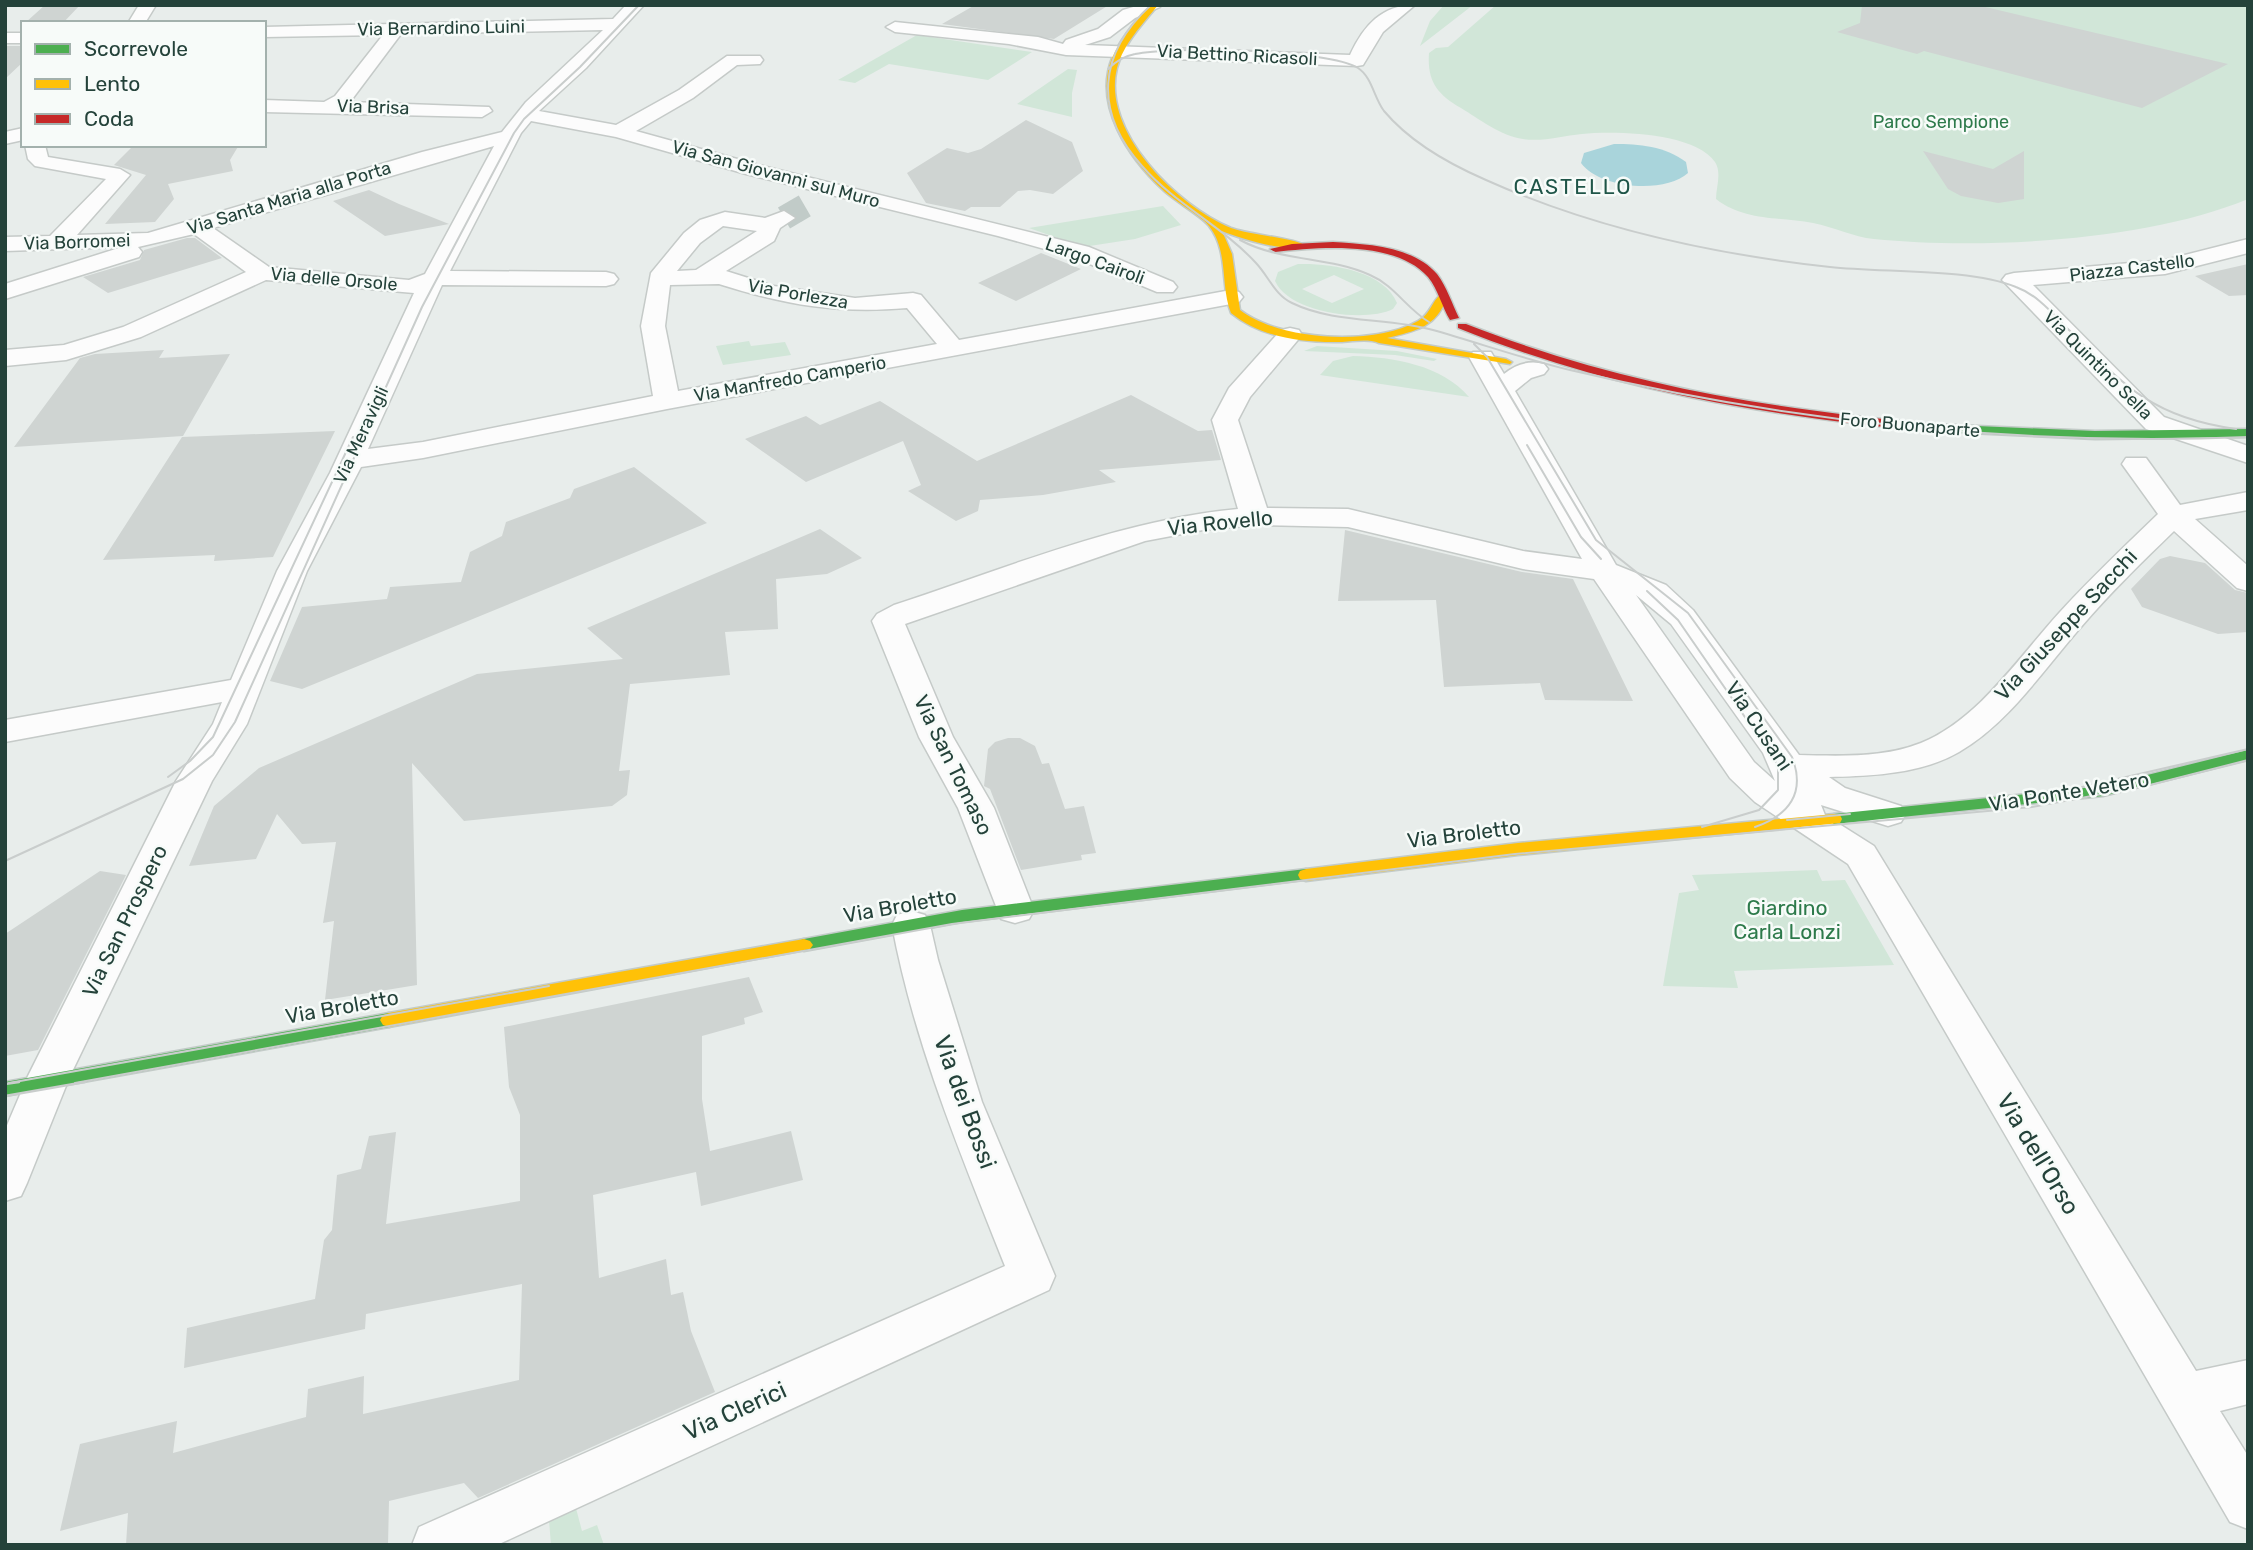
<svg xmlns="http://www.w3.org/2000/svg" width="2253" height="1550" viewBox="0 0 2253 1550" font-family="Rubik,sans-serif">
  <rect width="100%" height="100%" fill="#e8edeb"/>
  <path fill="#d1e6d8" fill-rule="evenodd" d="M 1444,5 L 1473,5 L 1420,46 L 1430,21 Z
    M 1496,5 L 2248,5 L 2248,199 C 2147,241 1983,250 1874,239 C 1853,237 1834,227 1813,223 C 1780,217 1744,221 1716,199 C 1716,187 1722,173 1715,162 C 1694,132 1614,131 1582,134 C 1562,136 1542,142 1523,139 C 1501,136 1479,119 1461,108 C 1437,94 1427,81 1429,53 L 1436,48 L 1448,47 Z
    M 917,35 L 1032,52 L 988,80 L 889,64 L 855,83 L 838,80 Z
    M 1068,69 L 1077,70 L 1072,93 L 1072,117 L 1017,104 Z
    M 1163,206 L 1181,225 L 1135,239 L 1083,247 L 1029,228 Z
    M 1298,264 C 1328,263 1384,270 1397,303 L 1393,309 C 1365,323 1289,313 1275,281 L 1278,272 ZM 1334,275 L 1364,289 L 1332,303 L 1302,289 Z
    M 749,341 L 751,346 L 785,342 L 791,355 L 723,365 L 716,346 Z
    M 1317,346 L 1397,351 L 1437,359 L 1434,361 L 1395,355 L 1304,351 Z
    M 1353,356 C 1393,357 1442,365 1469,397 L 1320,375 L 1333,361 Z
    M 1817,870 L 1822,881 L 1845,880 L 1894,965 L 1734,971 L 1738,988 L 1663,986 L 1679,893 L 1699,890 L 1692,875 Z
    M 573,1497 L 582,1531 L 597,1525 L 604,1545 L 551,1545 L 548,1508 Z"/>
  <path fill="#a9d4db" d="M 1614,144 C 1639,144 1665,146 1686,162 L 1688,173 C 1665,194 1600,189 1581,163 L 1584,153 Z"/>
  <path fill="#cfd4d2" d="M 45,5 L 80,5 L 63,23 L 25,23 Z
    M 975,5 L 1109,5 L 1054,39 L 942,24 Z
    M 1862,5 L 1977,5 L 2228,64 L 2142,108 L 1924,51 L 1917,54 L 1837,32 L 1860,23 Z
    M 5,46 L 23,46 L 23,62 L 5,79 Z
    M 1026,120 L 1072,142 L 1083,171 L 1053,194 L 1030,190 L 1018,191 L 1000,207 L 971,207 L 965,211 L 926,203 L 907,173 L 947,148 L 968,153 L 981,149 Z
    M 134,145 L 239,145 L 230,160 L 233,171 L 168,184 L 174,199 L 155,222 L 105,224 L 146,175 L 114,165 Z
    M 1923,151 L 1993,169 L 2024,151 L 2024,199 L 1998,203 L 1961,196 L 1948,189 Z
    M 369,190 L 399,204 L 449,224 L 385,236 L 333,201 Z
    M 187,238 L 195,238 L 222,258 L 108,293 L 83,277 L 140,260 L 144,250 Z
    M 1041,253 L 1081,269 L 1016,301 L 978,283 Z
    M 2248,264 L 2248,295 L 2229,296 L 2195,276 Z
    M 164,350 L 159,358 L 230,354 L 183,436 L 14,447 L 80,358 L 95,354 Z
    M 1131,395 L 1198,431 L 1212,430 L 1221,460 L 1099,470 L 1116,482 L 1043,495 L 980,500 L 978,511 L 956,521 L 908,491 L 921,485 L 903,441 L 806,482 L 745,439 L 806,416 L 820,425 L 880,401 L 977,461 Z
    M 335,431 L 273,557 L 214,561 L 215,555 L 103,560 L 182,437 Z
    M 634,467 L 707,523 L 302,689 L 270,681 L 302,607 L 387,599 L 390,587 L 461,582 L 470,552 L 502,536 L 506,522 L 570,498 L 574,489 Z
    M 820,529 L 862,558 L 827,574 L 776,579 L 778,629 L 725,632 L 730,675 L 630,684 L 619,771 L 630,770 L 627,795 L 612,806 L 464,821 L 412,763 L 417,985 L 325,1000 L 334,921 L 323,923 L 336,842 L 302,844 L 277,814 L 256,859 L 189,866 L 214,806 L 259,768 L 477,674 L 623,659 L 587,628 Z
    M 1345,530 L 1522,572 L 1573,579 L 1633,701 L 1545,700 L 1540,683 L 1444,687 L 1436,600 L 1338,601 Z
    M 2170,556 L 2205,563 L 2235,590 L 2248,593 L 2248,632 L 2218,634 L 2142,607 L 2131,589 L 2160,559 Z
    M 1008,738 L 1020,738 L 1035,746 L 1042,764 L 1049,763 L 1065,809 L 1084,806 L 1096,853 L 1081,855 L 1082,860 L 1021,870 L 990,789 L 984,786 L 988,749 L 995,742 Z
    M 100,871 L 126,875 L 38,1050 L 5,1056 L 5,934 Z
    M 749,977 L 763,1012 L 744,1018 L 745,1024 L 702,1036 L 702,1099 L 710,1151 L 791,1131 L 803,1180 L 701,1206 L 696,1172 L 593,1195 L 599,1278 L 666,1259 L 671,1295 L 683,1292 L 691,1331 L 715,1392 L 478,1498 L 464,1483 L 389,1501 L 388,1545 L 126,1545 L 128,1513 L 60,1531 L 80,1444 L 177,1421 L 173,1453 L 306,1417 L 308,1389 L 364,1376 L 363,1414 L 519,1380 L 522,1284 L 366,1314 L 365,1329 L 184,1368 L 187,1328 L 315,1299 L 324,1240 L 332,1230 L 337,1175 L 361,1169 L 369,1136 L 396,1132 L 386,1224 L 520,1201 L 520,1115 L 509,1087 L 504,1027 Z"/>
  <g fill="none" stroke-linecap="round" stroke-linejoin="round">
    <path stroke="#c1cbc8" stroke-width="24" stroke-dasharray="24 12" stroke-linecap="butt" d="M 784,218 L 815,200"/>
    <g stroke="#c5cac8" stroke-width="3">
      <path id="street" d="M 139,5 L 156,5 L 145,23 L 128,23 Z
        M 626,5 L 644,5 L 586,68 L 539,111 L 616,125 L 679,90 L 727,56 L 760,56 L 763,60 L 760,64 L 737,65 L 693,98 L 636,131 L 759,165 L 1089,247 L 1173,282 L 1177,287 L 1173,292 L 1157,292 L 1073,257 L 998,236 L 746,174 L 616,137 L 531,121 L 521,133 L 450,271 L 606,272 L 614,274 L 618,279 L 614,284 L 606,286 L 442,285 L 368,449 L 423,442 L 653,396 L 641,326 L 651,273 L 684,233 L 700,220 L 725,212 L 765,218 L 784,211 L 795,218 L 780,228 L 774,241 L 726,271 L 774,286 L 855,298 L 913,293 L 921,295 L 959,340 L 1231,290 L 1239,292 L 1243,297 L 1239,302 L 1231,304 L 667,409 L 423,458 L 361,467 L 307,571 L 247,724 L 212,781 L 70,1076 L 27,1183 L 21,1196 L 5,1201 L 5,1130 L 28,1076 L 176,781 L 213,724 L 222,702 L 5,742 L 5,720 L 231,680 L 277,571 L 330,473 L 414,293 L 266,280 L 141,337 L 66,360 L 5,366 L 5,350 L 64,345 L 123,327 L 246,272 L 194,234 L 138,247 L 142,252 L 139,257 L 5,299 L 5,284 L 122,247 L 5,251 L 5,237 L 50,236 L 106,179 L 35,166 L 28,159 L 25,145 L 45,145 L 48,157 L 120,169 L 130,175 L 77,235 L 148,233 L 422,152 L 502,132 L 526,102 L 603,30 L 401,34 L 350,102 L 489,107 L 492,111 L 482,117 L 264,112 L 264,100 L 324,102 L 335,96 L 383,35 L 264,37 L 264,27 L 613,19 ZM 494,146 L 425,274 L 409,280 L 269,267 L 213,228 ZM 723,226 L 757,231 L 696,270 L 677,271 L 700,243 ZM 719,284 C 786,305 837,314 907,308 L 937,344 L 678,391 L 665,326 L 670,285 Z
        M 1140,5 L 1160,7 L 1135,18 L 1110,37 L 1085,45 L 1350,55 C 1364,25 1382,5 1415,5 L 1383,32 L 1363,65 L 1357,66 L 1066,55 L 1009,44 L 895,32 L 886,27 L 895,22 L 1038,37 L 1063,44 L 1066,40 L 1098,29 L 1123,10 Z
        M 5,33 L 23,33 L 23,43 L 5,43 Z
        M 23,128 L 23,140 L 5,144 L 5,132 Z
        M 2248,239 L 2248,253 L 2165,274 L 2033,285 L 2164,417 L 2248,446 L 2248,463 L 2146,429 L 2002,280 L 2006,275 L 2014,273 L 2165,260 Z
        M 1290,328 L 1299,330 L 1302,335 L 1250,397 L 1238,420 L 1267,508 L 1348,509 L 1523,551 L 1582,559 L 1469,357 L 1473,352 L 1491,352 L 1504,374 C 1516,364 1530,360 1544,364 L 1548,369 L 1544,374 L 1531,378 L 1515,391 L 1616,565 L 1666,585 L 1693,610 L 1799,755 C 1838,756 1884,758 1921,743 C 1979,719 2018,658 2060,612 C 2091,578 2125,546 2158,514 L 2122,464 L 2126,458 L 2146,458 L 2180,505 L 2248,492 L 2248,510 L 2195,519 L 2248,566 L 2248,591 L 2237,588 L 2174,531 C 2142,562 2110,593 2081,627 C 2044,669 2009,723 1959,752 C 1921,774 1872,776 1829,777 L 1845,788 L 1901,806 L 1906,814 L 1901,822 L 1888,826 L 1821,805 L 1825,815 L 1874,846 L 2196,1371 L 2248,1360 L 2248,1404 L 2220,1411 L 2248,1456 L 2248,1529 L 2230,1522 L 1848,864 L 1755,802 L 1730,778 L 1594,579 L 1523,569 L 1348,527 L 1255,525 L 1203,530 L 1145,541 L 905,624 L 953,737 L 994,808 L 1034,910 L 1029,919 L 1015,923 L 1001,919 L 958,808 L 919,737 L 872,621 L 877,614 L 894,605 C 1007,568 1120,520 1238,509 L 1212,420 L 1229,388 L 1281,330 ZM 1636,595 L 1671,624 L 1763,753 L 1775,781 L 1754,762 Z
        M 911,911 L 925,915 L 930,925 L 938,960 L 982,1102 L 1055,1276 L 1049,1290 L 497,1545 L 412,1545 L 419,1527 L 1005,1266 C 961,1155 914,1043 892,925 L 897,915 Z"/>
    </g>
    <g stroke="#c3cbc8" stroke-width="3">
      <path id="fast" d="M 1931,424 L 2095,431 L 2248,429 L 2248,437 L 2095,439 L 1927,431 L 1927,425 Z
        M 2248,750 L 2248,760 L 2103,796 L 1834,824 L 1826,819 L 1834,814 L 2103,786 Z
        M 1306,869 L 1312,871 L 1314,875 L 1312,879 L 962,922 L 804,951 L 798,949 L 795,945 L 798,941 L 804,939 L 962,910 Z
        M 389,1013 L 395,1015 L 398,1020 L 395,1025 L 389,1027 L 5,1096 L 5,1082 Z"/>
    </g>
    <g stroke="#c3cbc8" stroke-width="3">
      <path id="slow" d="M 1150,5 L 1158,5 C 1142,25 1124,43 1117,68 C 1101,132 1178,206 1231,228 C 1250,235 1294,238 1304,245 C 1289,254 1239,238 1222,231 L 1232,254 L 1240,310 C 1280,341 1374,346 1418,321 C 1431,314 1433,298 1442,294 L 1447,297 C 1437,327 1416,331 1387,338 L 1506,359 L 1512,362 L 1510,364 L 1379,343 C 1369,339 1355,341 1342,342 C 1303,343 1262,338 1231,313 C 1220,286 1229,251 1209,226 C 1204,218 1173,200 1163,190 C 1129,158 1093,106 1112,58 C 1121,38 1135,21 1150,5 Z
        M 1834,814 L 1840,815 L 1842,819 L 1840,823 L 1518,855 L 1306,881 L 1300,879 L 1298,875 L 1300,871 L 1306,869 L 1518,843 Z
        M 804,939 L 810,941 L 813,945 L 810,949 L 389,1027 L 383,1025 L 380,1020 L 383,1015 L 389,1013 Z"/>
    </g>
    <g stroke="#c3cbc8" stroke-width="3">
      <path id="jam" d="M 1333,242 C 1366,244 1413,246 1437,274 C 1447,287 1452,304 1459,318 L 1450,320 C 1442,307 1438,289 1428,277 C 1395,240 1319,247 1275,252 L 1270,249 L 1292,244 Z
        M 1458,324 L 1466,324 C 1622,385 1765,408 1931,424 L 1937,428 L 1931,432 C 1764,415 1614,391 1458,328 Z"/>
    </g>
    <use href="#street" fill="#fcfcfc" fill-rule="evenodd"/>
    <use href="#fast" fill="#4caf50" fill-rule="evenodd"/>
    <use href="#slow" fill="#ffc107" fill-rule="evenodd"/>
    <use href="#jam" fill="#c62828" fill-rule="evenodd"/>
    <path stroke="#c9cdcc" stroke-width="2" d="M 1151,5 C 1098,53 1093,112 1142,166 C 1175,204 1222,226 1256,263 C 1269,277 1275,295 1292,303 C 1335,324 1388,317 1433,330 C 1479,343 1524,359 1570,370 C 1794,423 2018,446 2248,437
      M 1108,69 C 1116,61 1124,56 1135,54 C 1170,46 1329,49 1358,68 C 1372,77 1374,98 1384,111 C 1410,142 1449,164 1486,180 C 1595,229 1712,254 1830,267 C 1884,273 1968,268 2016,287 C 2038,295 2053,314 2069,330 C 2125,387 2154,418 2236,429
      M 1240,240 C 1281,262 1328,256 1370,275 C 1394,285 1407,309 1429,322
      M 1474,344 L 1487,357 L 1596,540 L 1688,613 L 1792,757 C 1806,793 1789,815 1755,827
      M 1527,445 L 1581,537 L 1601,559
      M 1647,591 L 1678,620 L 1778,765 L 1778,790 L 1759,810 L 1702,827
      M 168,777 L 190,761 L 213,737 L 353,437
      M 2052,794 L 2248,749
      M 1787,820 L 1850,814
      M 5,861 L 183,779 L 213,755 L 235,722 L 422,307 L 514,133 L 524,119 L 580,67 L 639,5
      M 9,1083 L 549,986
      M 75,1083 L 952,924 L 1515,854 L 2032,807 L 2146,786 L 2248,760"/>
    <path stroke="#c9cdcc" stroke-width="2.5" d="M 5,1084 L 19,1082
      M 5,1096 L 85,1082"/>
  </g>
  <g text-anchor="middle" stroke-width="5" stroke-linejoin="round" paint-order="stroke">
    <g font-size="18" fill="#24423a" stroke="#f7fbf9">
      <text transform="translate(441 28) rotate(-1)" y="6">Via Bernardino Luini</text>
      <text transform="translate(1237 55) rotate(3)" y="6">Via Bettino Ricasoli</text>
      <text transform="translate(373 107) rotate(2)" y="6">Via Brisa</text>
      <text transform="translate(776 174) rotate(15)" y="6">Via San Giovanni sul Muro</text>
      <text transform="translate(289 198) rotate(-17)" y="6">Via Santa Maria alla Porta</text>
      <text transform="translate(77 242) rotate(-2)" y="6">Via Borromei</text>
      <text transform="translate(1095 261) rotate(20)" y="6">Largo Cairoli</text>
      <text transform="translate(2132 268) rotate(-7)" y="6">Piazza Castello</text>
      <text transform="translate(334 279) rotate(5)" y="6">Via delle Orsole</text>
      <text transform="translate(798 294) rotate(10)" y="6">Via Porlezza</text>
      <text transform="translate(2098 365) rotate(45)" y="6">Via Quintino Sella</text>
      <text transform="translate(790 379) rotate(-10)" y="6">Via Manfredo Camperio</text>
      <text transform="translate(1910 425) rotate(5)" y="6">Foro Buonaparte</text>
      <text transform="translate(361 435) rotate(-65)" y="6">Via Meravigli</text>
    </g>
    <g font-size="18" fill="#2d7a4b" stroke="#f7fbf9">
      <text x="1941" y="128">Parco Sempione</text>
    </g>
    <g font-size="21" letter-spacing="2" fill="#1f5548" stroke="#f7fbf9">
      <text x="1573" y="194">CASTELLO</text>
    </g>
    <g font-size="21" fill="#24423a" stroke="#f7fbf9">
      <text transform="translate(1220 523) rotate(-6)" y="7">Via Rovello</text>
      <text transform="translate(2066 625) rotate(-47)" y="7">Via Giuseppe Sacchi</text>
      <text transform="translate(1759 726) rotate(56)" y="7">Via Cusani</text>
      <text transform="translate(953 765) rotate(64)" y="7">Via San Tomaso</text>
      <text transform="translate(2069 792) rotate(-9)" y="7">Via Ponte Vetero</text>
      <text transform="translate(1464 834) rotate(-7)" y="7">Via Broletto</text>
      <text transform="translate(900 906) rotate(-10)" y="7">Via Broletto</text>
      <text transform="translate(125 921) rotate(-64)" y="7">Via San Prospero</text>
      <text transform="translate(342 1007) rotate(-10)" y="7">Via Broletto</text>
    </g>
    <g font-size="21" fill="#2d7a4b" stroke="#f7fbf9">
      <text x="1787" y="915">Giardino<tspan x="1787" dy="24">Carla Lonzi</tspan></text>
    </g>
    <g font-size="24" fill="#24423a" stroke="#f7fbf9">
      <text transform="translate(965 1102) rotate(70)" y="8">Via dei Bossi</text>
      <text transform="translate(2038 1154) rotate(59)" y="8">Via dell'Orso</text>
      <text transform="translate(735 1411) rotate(-24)" y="8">Via Clerici</text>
    </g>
  </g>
  <rect width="2253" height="1550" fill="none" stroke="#24423a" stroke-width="14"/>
  <rect x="21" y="21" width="245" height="126" fill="#f7fbf9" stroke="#a3b1ad" stroke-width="2"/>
  <rect x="35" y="44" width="35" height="10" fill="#4caf50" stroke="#a3b1ad" stroke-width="2"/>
  <text x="84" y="56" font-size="21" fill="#24423a">Scorrevole</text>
  <rect x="35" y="79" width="35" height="10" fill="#ffc107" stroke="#a3b1ad" stroke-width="2"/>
  <text x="84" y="91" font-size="21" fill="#24423a">Lento</text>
  <rect x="35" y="114" width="35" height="10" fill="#c62828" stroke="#a3b1ad" stroke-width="2"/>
  <text x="84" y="126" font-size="21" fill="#24423a">Coda</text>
</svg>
